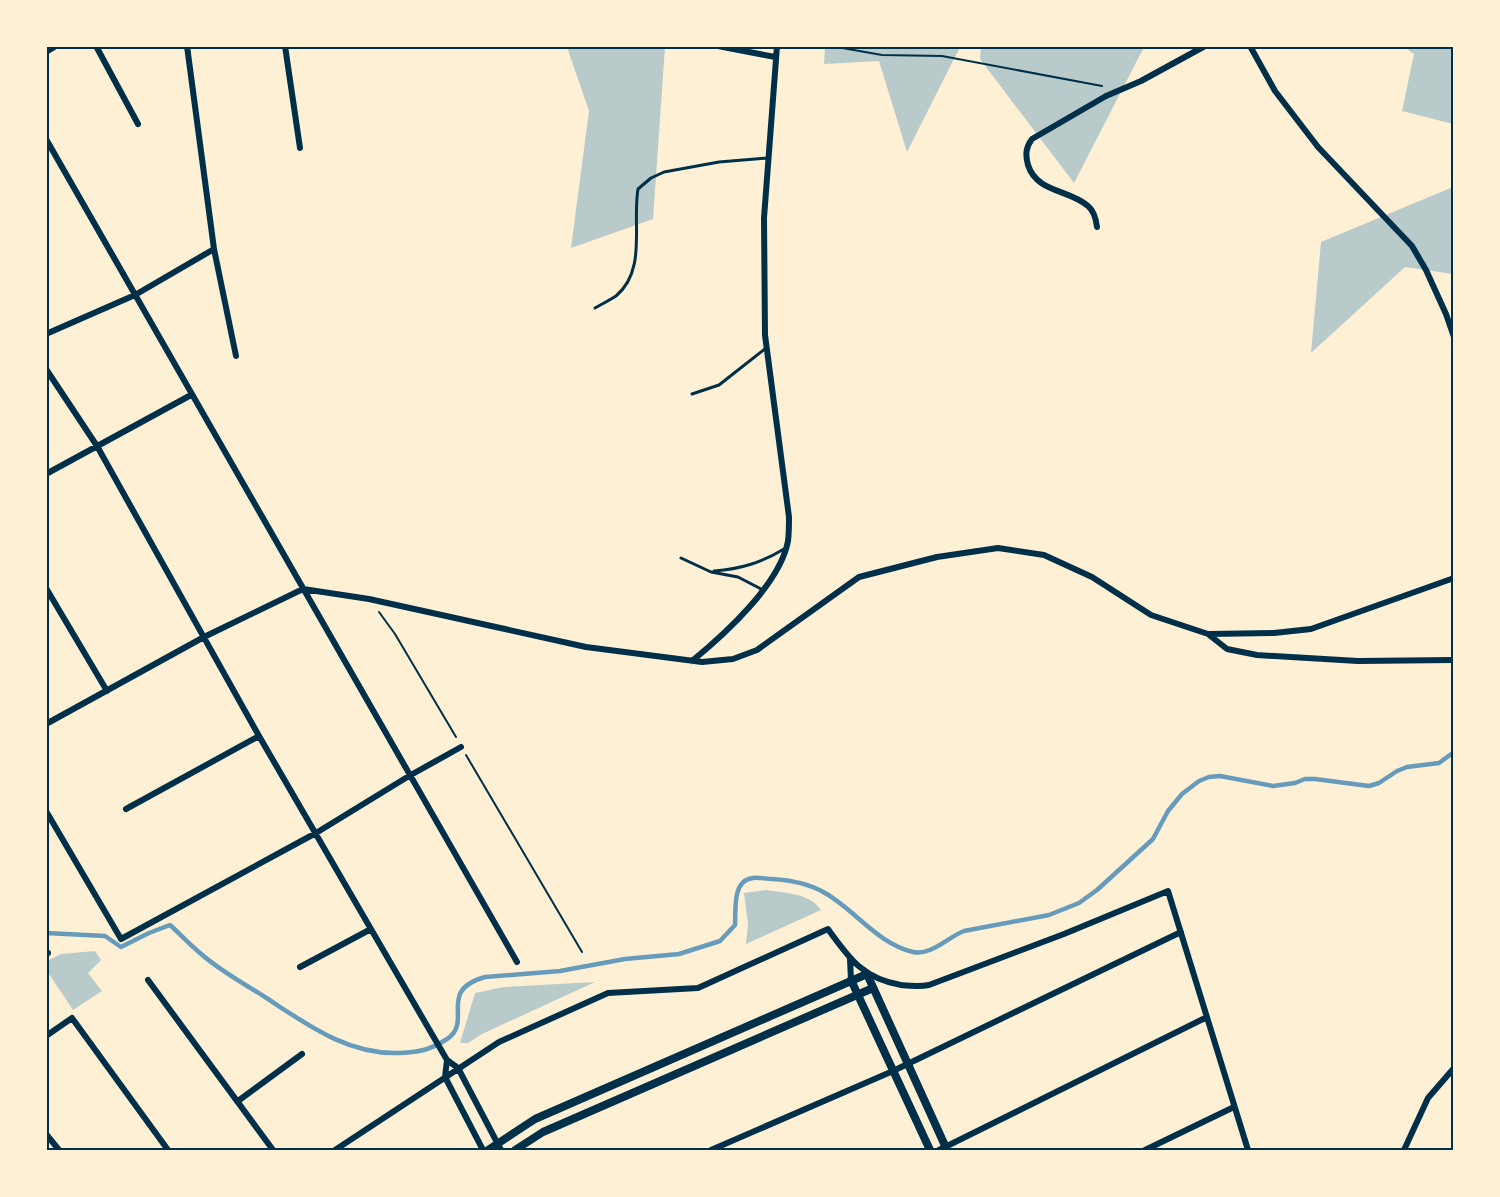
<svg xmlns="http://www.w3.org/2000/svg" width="1500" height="1197" viewBox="0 0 1500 1197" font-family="Figtree,sans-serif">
  <rect width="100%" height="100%" fill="#fdf0d5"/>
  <path fill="#b9caca" d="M 567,47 L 665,47 L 653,219 L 571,248 L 589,111 Z
    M 825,47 L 960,47 L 907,152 L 879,61 L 824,64 Z
    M 981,47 L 1144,47 L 1074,183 L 980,59 Z
    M 1404,47 L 1453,47 L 1453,124 L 1402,111 L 1414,54 Z
    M 1453,187 L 1453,274 L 1405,267 L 1311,353 L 1321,242 Z
    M 766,890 C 785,893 810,893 821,910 L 746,944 L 748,924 L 744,893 Z
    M 95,951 L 101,960 L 88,973 L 102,991 L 73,1010 L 47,971 L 47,961 L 61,954 Z
    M 595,982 L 482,1034 L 468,1043 L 460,1043 L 475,993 L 504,987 Z"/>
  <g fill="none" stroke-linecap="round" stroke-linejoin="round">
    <path stroke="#669bbc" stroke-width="4.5" d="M 46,933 L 105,936 L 121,947 L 149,933 L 170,925 C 180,934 189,944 200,953 C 220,971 245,984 268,999 C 309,1026 349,1055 400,1053 C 420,1052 430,1050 447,1039 C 474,1021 436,991 485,977 L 560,971 L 625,959 L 679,954 L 720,941 L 735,925 C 736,910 732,880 753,878 C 759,877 766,879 772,879 C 790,880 810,884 825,893 C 855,910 878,944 913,952 C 931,956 948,937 964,931 L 1049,915 L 1079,903 L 1097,890 L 1153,839 L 1168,811 L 1182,794 L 1199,781 L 1209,777 L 1220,776 L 1273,786 L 1295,783 L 1305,779 L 1315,779 L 1369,786 L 1379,783 L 1397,771 L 1407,767 L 1439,763 L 1454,752"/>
    <path stroke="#003049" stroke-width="2" d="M 831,46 L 882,55 L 942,56 L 1102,86
      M 379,612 L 395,634 L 456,737
      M 466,755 L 582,952"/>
    <path stroke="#003049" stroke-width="3" d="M 595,308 C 602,304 610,300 616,296 C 647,270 632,224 638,189 L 651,178 L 664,172 L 719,162 L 768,158
      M 692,394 L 719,385 L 766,348
      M 681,558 L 711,572 L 738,577 L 763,590
      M 714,571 C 740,569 761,563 784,549"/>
    <path stroke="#003049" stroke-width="6" d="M 96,46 L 138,124
      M 187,46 L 214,249 L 236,356
      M 285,46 L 300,148
      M 718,46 L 775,57
      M 1250,46 L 1275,91 L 1318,147 L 1412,246 L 1426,270 L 1446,314 L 1454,337
      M 46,52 L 56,46
      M 46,139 L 517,962
      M 1097,227 C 1096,219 1094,211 1088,206 C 1069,189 1037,193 1028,165 C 1025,154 1026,147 1032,139 L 1106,96 L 1141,81 L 1205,46
      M 46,334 L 135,295 L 214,249
      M 46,369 L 97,446 L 259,736 L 433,1036 L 447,1060 L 458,1068 L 501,1150
      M 46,474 L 191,395
      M 46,588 L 107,691
      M 1209,634 L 1274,633 L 1311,629 L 1454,578
      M 692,661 C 725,634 780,584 788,541 C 789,533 789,525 789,517 L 765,335 L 764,218 L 777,46
      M 46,724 L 204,637 L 303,589 L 369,599 L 586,647 L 702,662 L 733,659 L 757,650 L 859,577 L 937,557 L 998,548 L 1044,555 L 1092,577 L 1151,615 L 1208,634 L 1227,649 L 1257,655 L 1358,661 L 1454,660
      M 126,809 L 259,736
      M 46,811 L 121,939 L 316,833 L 409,776 L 461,747
      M 46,953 L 48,953
      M 850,959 L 851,980
      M 300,967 L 371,929
      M 148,980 L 273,1150
      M 46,1036 L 72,1018 L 168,1150
      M 447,1060 L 445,1077 L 483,1150
      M 238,1101 L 302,1054
      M 46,1134 L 59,1150
      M 335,1150 L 499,1042 L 608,993 L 698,988 L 828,929 C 849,958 863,979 901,985 C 911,986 919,987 929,985 L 1064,934 L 1168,891 L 1248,1150
      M 711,1150 L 893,1071 L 1181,932
      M 939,1150 L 1207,1017
      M 1145,1150 L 1234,1107
      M 1404,1150 L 1428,1098 L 1454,1068"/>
    <path stroke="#003049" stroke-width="8" d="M 851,980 L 930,1150
      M 488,1150 L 535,1119 L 867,974 L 947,1150
      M 515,1150 L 543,1132 L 873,988"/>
  </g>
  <rect width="1500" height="1197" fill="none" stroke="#fdf0d5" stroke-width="96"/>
  <rect x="48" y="48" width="1404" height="1101" fill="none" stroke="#003049" stroke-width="2"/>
</svg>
